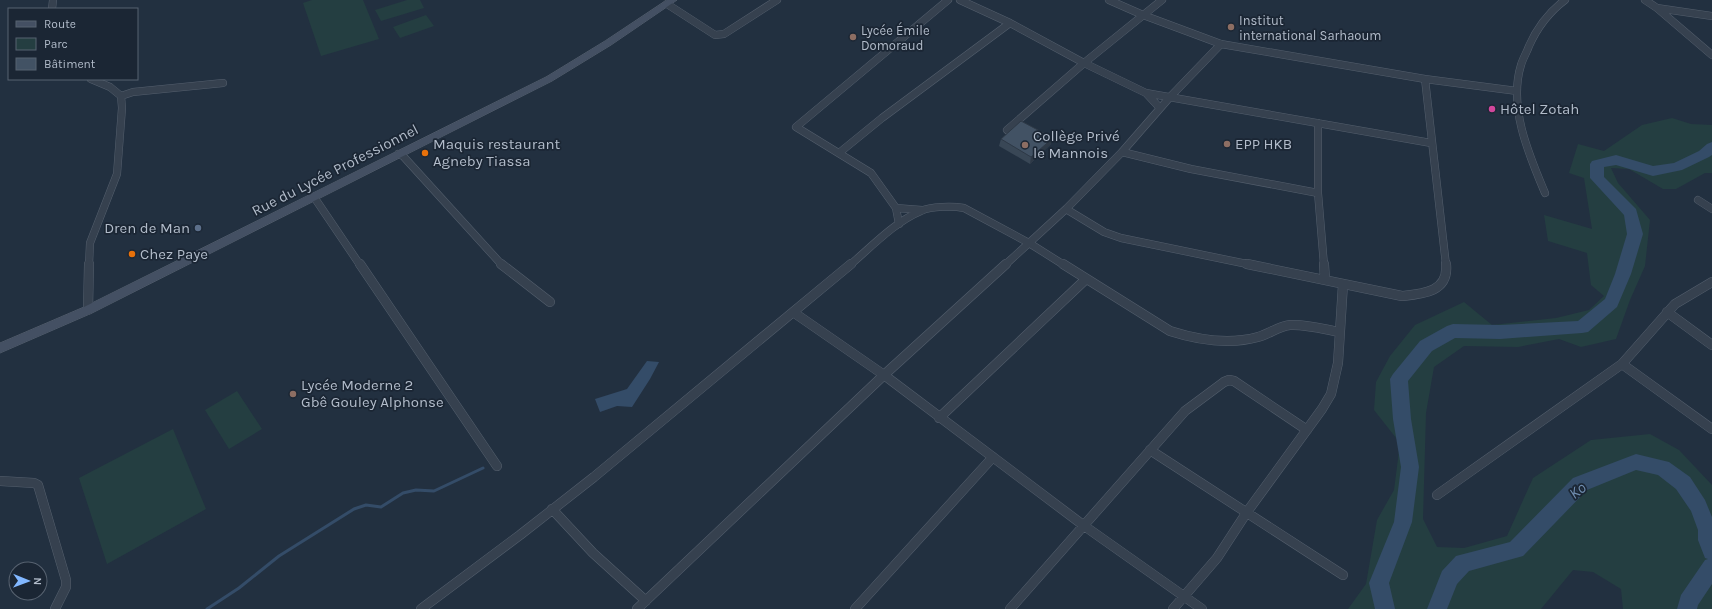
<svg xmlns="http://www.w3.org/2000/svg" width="1712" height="609" viewBox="0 0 1712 609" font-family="Karla,sans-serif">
  <rect width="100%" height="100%" fill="#223040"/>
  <path fill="#243e41" d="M 312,0 L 363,0 L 379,39 L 321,56 L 303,3 Z
    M 407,0 L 420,0 L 424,8 L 381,21 L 375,10 Z
    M 426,15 L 434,26 L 400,38 L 393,27 Z
    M 1672,118 L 1691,124 L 1712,125 L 1712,173 L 1705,173 L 1676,189 L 1663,189 L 1629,169 L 1611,168 L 1618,183 L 1650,220 L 1645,266 L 1630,300 L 1616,339 L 1581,347 L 1559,339 L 1518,347 L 1464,346 L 1434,367 L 1426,413 L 1423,519 L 1437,547 L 1464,548 L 1507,536 L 1533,478 L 1591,440 L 1650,434 L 1679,450 L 1712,485 L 1712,609 L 1623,609 L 1621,589 L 1593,572 L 1573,570 L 1541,609 L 1348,609 L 1366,584 L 1377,520 L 1394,490 L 1400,443 L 1374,410 L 1376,382 L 1390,356 L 1415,325 L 1464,302 L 1492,325 L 1556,318 L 1589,310 L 1604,296 L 1591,285 L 1587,253 L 1548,241 L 1544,215 L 1592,229 L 1584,178 L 1569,173 L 1578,144 L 1604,151 L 1642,125 Z
    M 237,391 L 262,429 L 229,449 L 205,410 Z
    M 173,429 L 206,509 L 107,564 L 79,478 Z"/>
  <path fill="#344c68" d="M 647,361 L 659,362 L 650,379 L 632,407 L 617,406 L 600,412 L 595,399 L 627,389 Z"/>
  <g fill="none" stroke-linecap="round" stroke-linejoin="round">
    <path stroke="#344c68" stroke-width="3" d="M 207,609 L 239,588 L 279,556 L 354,509 L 366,505 L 381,507 L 403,493 L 416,490 L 434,491 L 483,468"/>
    <path fill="#344c68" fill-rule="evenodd" d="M 1712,142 L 1712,155 L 1709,157 L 1682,170 L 1653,176 L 1616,165 L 1604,167 L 1604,177 L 1636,209 L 1643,234 L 1631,274 L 1617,307 L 1588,332 L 1582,333 L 1500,339 L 1455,338 L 1432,351 L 1408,381 L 1411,419 L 1419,467 L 1412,522 L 1389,583 L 1395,609 L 1375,609 L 1369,583 L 1394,522 L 1401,467 L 1393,419 L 1390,379 L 1393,374 L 1420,341 L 1447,326 L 1453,324 L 1500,325 L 1578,321 L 1605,299 L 1615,274 L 1627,234 L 1624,215 L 1590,178 L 1590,164 L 1592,161 L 1616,155 L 1653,166 L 1674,163 L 1699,151 L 1707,144 Z
      M 1636,454 L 1669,462 L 1690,477 L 1705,500 L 1712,517 L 1712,584 L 1698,605 L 1697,609 L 1677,609 L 1681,595 L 1705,560 L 1708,559 L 1705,558 L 1698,540 L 1698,530 L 1691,511 L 1676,489 L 1658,475 L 1636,470 L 1587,490 L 1523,556 L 1469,571 L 1457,584 L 1447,609 L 1427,609 L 1442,571 L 1456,556 L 1510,542 L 1573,478 Z"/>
    <g stroke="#545f6d" stroke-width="8">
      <path id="minor-far1" d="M 960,0 L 1010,23 L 1084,63 L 1146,93 L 1431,143
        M 1109,0 L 1143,15 L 1221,44 L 1425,79 L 1517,91
        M 1645,0 L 1657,8 L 1712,16
        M 667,4 L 715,35 L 724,34 L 777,0
        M 1657,8 L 1712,55
        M 52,9 L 53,0
        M 1425,79 L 1446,265
        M 1146,93 L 1160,108
        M 121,96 L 133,92 L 223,83
        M 1007,130 L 1084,63 L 1162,0
        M 1122,152 L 1191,169 L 1318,193 L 1318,123
        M 839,153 L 882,118 L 1010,23
        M 398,154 L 403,156 L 502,265
        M 1318,193 L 1324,265
        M 1545,193 C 1529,155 1508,107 1521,65 C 1523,58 1527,52 1529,46 C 1537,28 1549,12 1565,0
        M 314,197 L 360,265
        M 1698,200 L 1712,209
        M 896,208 L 922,210
        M 1066,209 L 1104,232 L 1121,238 L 1252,265
        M 899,224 L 896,208 L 871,173 L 796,127 L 948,0
        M 89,265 L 90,243 L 117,174 L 122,108 L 121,96 L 110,87 L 91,79
        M 850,265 C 871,247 896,221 921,211 C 931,206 954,206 964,208 L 1029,243 L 1064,265
        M 1005,265 L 1066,209 L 1122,152 L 1170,97 L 1221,44"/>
    </g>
    <g stroke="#545f6d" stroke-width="10">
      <path id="minor" d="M 360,264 L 497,466
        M 501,264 L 550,302
        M 1063,264 L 1170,331 C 1198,340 1229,345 1258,337 C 1269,334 1279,326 1290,325 C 1306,324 1323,329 1339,332
        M 1247,264 L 1402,296 C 1423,294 1449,292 1446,264
        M 1324,264 L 1325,280
        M 88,310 L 89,264
        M 793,312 L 884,375 L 1083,525 L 1202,609
        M 1667,312 L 1712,345
        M 1622,364 L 1712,429
        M 939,418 L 1085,280
        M 1150,450 L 1343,575
        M 0,481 L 34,483 L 38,485 L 66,580 L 66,587 L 55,609
        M 1437,495 L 1622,364 L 1675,304 L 1712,282
        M 552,509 L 593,553 L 646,601
        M 421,609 L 520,535 L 594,477 L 851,264
        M 637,609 L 884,375 L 1006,264
        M 855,609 L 993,457
        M 1010,609 L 1185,411 L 1224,382 L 1229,380 L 1234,381 L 1307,430
        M 1173,609 L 1217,558 L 1247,512 L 1322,409 L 1331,394 L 1338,363 L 1343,284"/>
    </g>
    <g stroke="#545f6d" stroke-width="1">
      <path id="secondary" d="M 667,0 L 677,0 L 611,45 L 552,81 L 92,313 L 0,353 L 0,343 L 84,307 L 546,77 L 605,41 Z"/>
    </g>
    <use href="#minor-far1" stroke="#36414f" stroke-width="7"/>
    <use href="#minor" stroke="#36414f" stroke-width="9"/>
    <use href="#secondary" fill="#445063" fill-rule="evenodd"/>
  </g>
  <path fill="#394756" d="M 1001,139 L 1051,144 L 1030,164 L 999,146 Z"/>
  <path fill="#2e3946" d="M 1053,138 L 1051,144 L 1030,164 L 1031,157 Z"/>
  <path fill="#425264" stroke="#2e3946" d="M 1021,121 L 1053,138 L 1031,157 L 1001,139 Z"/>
  <g fill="#8d6e63" stroke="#1b2634" stroke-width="1.5">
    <circle cx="1231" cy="27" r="4"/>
    <circle cx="853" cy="37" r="4"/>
    <circle cx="1227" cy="144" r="4"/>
    <circle cx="1025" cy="145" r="4"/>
    <circle cx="293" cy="394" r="4"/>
  </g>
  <circle fill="#d1479c" stroke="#1b2634" stroke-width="1.5" cx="1492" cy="109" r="4"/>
  <g fill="#e8710a" stroke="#1b2634" stroke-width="1.5">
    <circle cx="425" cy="153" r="4"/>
    <circle cx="132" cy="254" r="4"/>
  </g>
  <circle fill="#5c6f8a" stroke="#1b2634" stroke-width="1.5" cx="198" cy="228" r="4"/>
  <g text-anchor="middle" stroke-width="3.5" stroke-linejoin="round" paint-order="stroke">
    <g font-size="13" fill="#b2bcca" stroke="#1b2634" text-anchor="start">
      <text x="1239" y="25">Institut<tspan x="1239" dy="15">international Sarhaoum</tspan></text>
      <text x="861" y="35">Lycée Émile<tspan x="861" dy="15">Domoraud</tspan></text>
    </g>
    <g font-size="15" fill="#b2bcca" stroke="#1b2634" text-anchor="start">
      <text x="1500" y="114">Hôtel Zotah</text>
      <text x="1033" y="141">Collège Privé<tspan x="1033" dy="17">le Mannois</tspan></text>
      <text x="433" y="149">Maquis restaurant<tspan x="433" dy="17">Agneby Tiassa</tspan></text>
      <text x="1235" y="149">EPP HKB</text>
      <text x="190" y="233" text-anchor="end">Dren de Man</text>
      <text x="140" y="259">Chez Paye</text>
      <text x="301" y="390">Lycée Moderne 2<tspan x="301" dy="17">Gbê Gouley Alphonse</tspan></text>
    </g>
    <g font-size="15" fill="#b2bcca" stroke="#1b2634">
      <text transform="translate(335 170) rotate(-27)" y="5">Rue du Lycée Professionnel</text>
    </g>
    <g font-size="16" font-style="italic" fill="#708eb0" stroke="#1b2634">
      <text transform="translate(1577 490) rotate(-38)" y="6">Ko</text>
    </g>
  </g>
  <rect x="8" y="8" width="130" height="72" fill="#1b2634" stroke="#576270"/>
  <rect x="16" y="21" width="20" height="6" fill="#445063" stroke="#576270"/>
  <text x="44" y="28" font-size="12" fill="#b2bcca">Route</text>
  <rect x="16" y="38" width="20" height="12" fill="#243e41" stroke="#576270"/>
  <text x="44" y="48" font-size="12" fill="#b2bcca">Parc</text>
  <rect x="16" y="58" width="20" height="12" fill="#425264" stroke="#576270"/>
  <text x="44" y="68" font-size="12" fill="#b2bcca">Bâtiment</text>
  <g transform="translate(28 581) rotate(91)"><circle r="19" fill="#1b2634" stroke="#576270"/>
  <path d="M0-3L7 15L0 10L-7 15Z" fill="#82b7ff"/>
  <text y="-6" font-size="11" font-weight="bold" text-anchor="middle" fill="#b2bcca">N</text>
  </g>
</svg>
